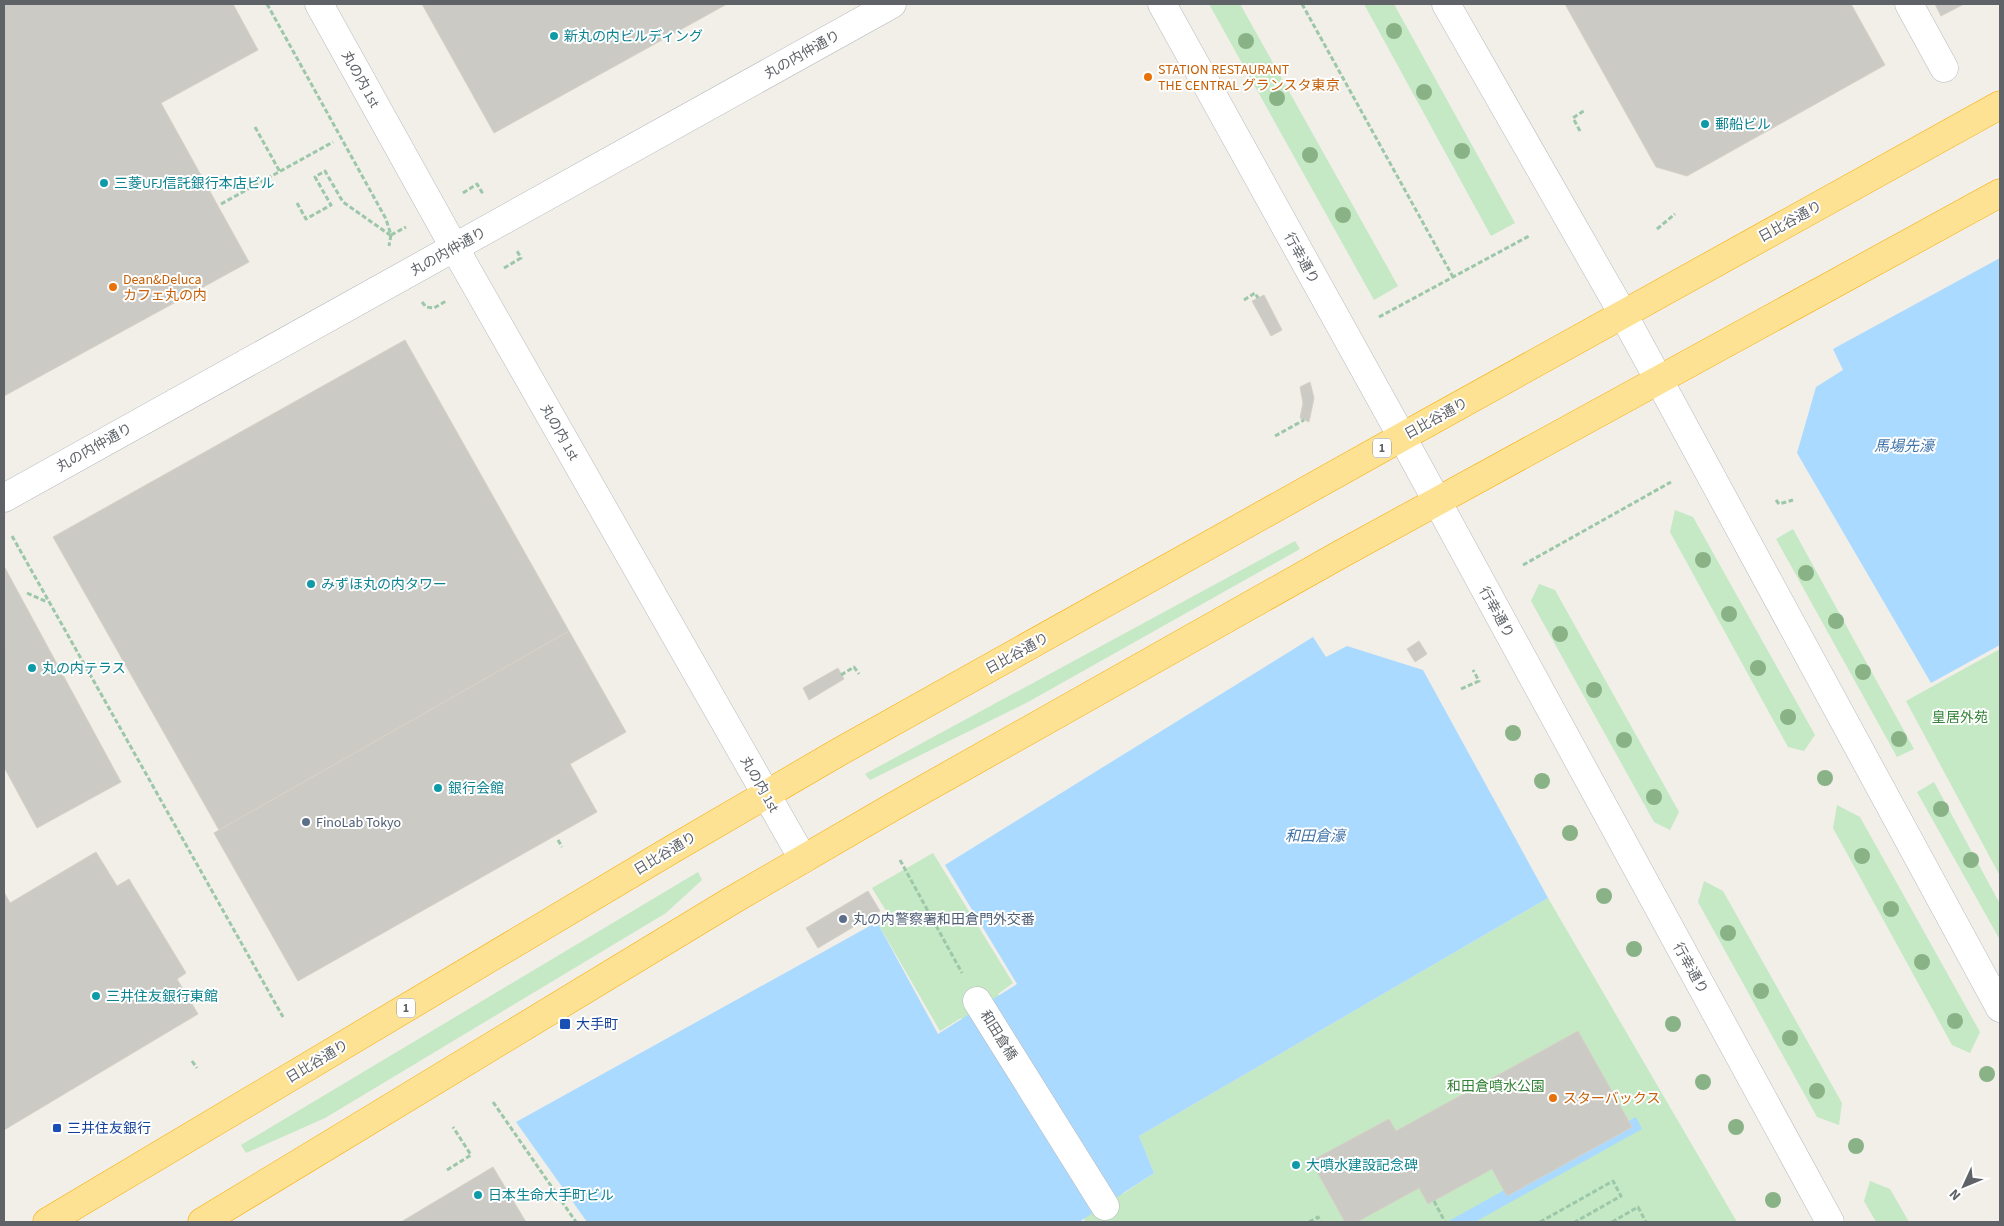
<svg xmlns="http://www.w3.org/2000/svg" width="2004" height="1226" viewBox="0 0 2004 1226" font-family="'Source Sans 3','Noto Sans JP',sans-serif">
  <rect width="100%" height="100%" fill="#f1efe8"/>
  <path fill="#c5e8c5" d="M 1209,4 L 1240,4 L 1398,286 L 1374,300 Z
    M 1364,4 L 1394,4 L 1515,223 L 1491,236 Z
    M 1675,510 L 1693,517 L 1815,735 L 1804,751 L 1788,747 L 1670,532 Z
    M 1793,529 L 1914,749 L 1897,757 L 1776,539 Z
    M 1295,541 L 1300,549 L 1028,702 L 870,780 L 865,774 Z
    M 1539,584 L 1555,590 L 1679,812 L 1670,830 L 1654,822 L 1531,601 Z
    M 2000,649 L 2000,876 L 1906,701 Z
    M 1934,782 L 2000,904 L 2000,940 L 1917,792 Z
    M 1837,805 L 1860,817 L 1980,1032 L 1970,1053 L 1952,1045 L 1833,828 Z
    M 933,853 L 1013,983 L 998,994 L 1123,1194 L 1154,1173 L 1139,1136 L 1548,898 L 1737,1222 L 1082,1222 L 1085,1220 L 961,1018 L 940,1031 L 877,922 L 888,914 L 872,888 Z
    M 698,872 L 702,880 L 666,913 L 350,1103 L 325,1118 L 246,1153 L 241,1145 Z
    M 1704,881 L 1723,891 L 1842,1103 L 1839,1125 L 1817,1117 L 1698,902 Z
    M 1870,1181 L 1890,1189 L 1909,1222 L 1876,1222 L 1864,1201 Z"/>
  <path fill="#aadaff" d="M 2000,258 L 2000,645 L 1931,683 L 1797,453 L 1816,387 L 1843,370 L 1833,349 Z
    M 1313,637 L 1326,657 L 1347,646 L 1423,670 L 1548,898 L 1139,1136 L 1154,1173 L 1079,1222 L 587,1222 L 516,1122 L 877,922 L 938,1034 L 1017,984 L 945,865 Z
    M 1636,1117 L 1642,1129 L 1475,1222 L 1447,1222 Z"/>
  <path fill="#cccac5" stroke="#d6d1c6" d="M 4,4 L 233,4 L 258,50 L 161,103 L 249,262 L 4,396 Z
    M 422,4 L 727,4 L 494,133 Z
    M 1565,4 L 1851,4 L 1885,65 L 1687,176 L 1656,167 Z
    M 1935,4 L 1964,4 L 1941,16 Z
    M 1264,295 L 1282,330 L 1271,336 L 1252,301 Z
    M 405,340 L 569,631 L 219,830 L 53,537 Z
    M 1310,382 L 1314,398 L 1309,422 L 1300,418 L 1303,403 L 1300,387 Z
    M 5,568 L 121,782 L 37,828 L 4,767 Z
    M 569,631 L 626,732 L 570,764 L 597,812 L 298,981 L 214,833 Z
    M 1419,641 L 1427,654 L 1415,662 L 1407,649 Z
    M 838,668 L 844,679 L 809,700 L 803,688 Z
    M 96,852 L 117,886 L 129,879 L 186,973 L 177,979 L 198,1014 L 4,1130 L 4,892 L 10,903 Z
    M 868,891 L 880,911 L 818,948 L 806,928 Z
    M 1578,1031 L 1632,1127 L 1507,1196 L 1492,1169 L 1428,1204 L 1419,1188 L 1357,1222 L 1345,1222 L 1311,1161 L 1389,1119 L 1396,1131 Z
    M 493,1167 L 526,1222 L 401,1222 Z"/>
  <g fill="none" stroke-linecap="round" stroke-linejoin="round">
    <g stroke="#b5b8bc" stroke-width="29">
      <path id="street" d="M 1909,4 L 1944,68
        M 4,498 L 892,4
        M 977,1001 L 1105,1206"/>
    </g>
    <g stroke="#b6babf" stroke-width="29">
      <path id="secondary" d="M 319,4 L 454,247 L 803,859
        M 1162,4 L 1402,437 L 1830,1222
        M 1446,4 L 1623,314 L 2000,1008"/>
    </g>
    <g stroke="#f9ab00" stroke-width="29">
      <path id="highway" d="M 47,1222 L 671,850 L 839,752 L 1402,437 L 2000,105
        M 202,1222 L 731,901 L 896,805 L 1341,554 L 2000,193"/>
    </g>
    <path stroke="#9cc7a9" stroke-width="3" stroke-dasharray="5 2.5" stroke-linecap="butt" d="M 267,4 L 386,219 L 391,235 L 389,246
      M 1302,4 L 1453,277
      M 255,127 L 280,172
      M 1580,131 L 1573,118 L 1585,110
      M 463,193 L 477,184 L 483,194
      M 297,203 L 306,219 L 331,205 L 315,177 L 325,171 L 343,202 L 390,235
      M 221,204 L 333,142
      M 1657,229 L 1675,214
      M 391,235 L 406,227
      M 504,268 L 521,258 L 517,251
      M 1244,300 L 1255,293 L 1258,298
      M 422,302 L 426,307 L 434,308 L 446,301
      M 1379,317 L 1529,236
      M 1275,436 L 1304,420
      M 1776,500 L 1779,504 L 1793,500
      M 12,536 L 283,1017
      M 1523,565 L 1671,482
      M 27,593 L 47,602
      M 841,675 L 854,667 L 859,674
      M 1461,689 L 1479,681 L 1473,670
      M 558,840 L 562,847
      M 900,860 L 962,973
      M 192,1061 L 197,1068
      M 493,1102 L 576,1222
      M 447,1170 L 471,1155 L 453,1127
      M 1434,1201 L 1445,1222
      M 1309,1222 L 1318,1217 L 1321,1222
      M 1540,1222 L 1613,1181 L 1621,1196 L 1575,1222
      M 1612,1222 L 1638,1207 L 1646,1222"/>
    <use href="#street" stroke="#fff" stroke-width="28"/>
    <use href="#secondary" stroke="#fff" stroke-width="28"/>
    <use href="#highway" stroke="#fde293" stroke-width="28"/>
  </g>
  <g fill="#89b387">
    <circle cx="1394" cy="31" r="8"/>
    <circle cx="1246" cy="41" r="8"/>
    <circle cx="1424" cy="92" r="8"/>
    <circle cx="1277" cy="98" r="8"/>
    <circle cx="1462" cy="151" r="8"/>
    <circle cx="1310" cy="155" r="8"/>
    <circle cx="1343" cy="215" r="8"/>
    <circle cx="1703" cy="560" r="8"/>
    <circle cx="1806" cy="573" r="8"/>
    <circle cx="1729" cy="614" r="8"/>
    <circle cx="1836" cy="621" r="8"/>
    <circle cx="1560" cy="634" r="8"/>
    <circle cx="1758" cy="668" r="8"/>
    <circle cx="1863" cy="672" r="8"/>
    <circle cx="1594" cy="690" r="8"/>
    <circle cx="1788" cy="717" r="8"/>
    <circle cx="1513" cy="733" r="8"/>
    <circle cx="1899" cy="739" r="8"/>
    <circle cx="1624" cy="740" r="8"/>
    <circle cx="1825" cy="778" r="8"/>
    <circle cx="1542" cy="781" r="8"/>
    <circle cx="1654" cy="797" r="8"/>
    <circle cx="1941" cy="809" r="8"/>
    <circle cx="1570" cy="833" r="8"/>
    <circle cx="1862" cy="856" r="8"/>
    <circle cx="1971" cy="860" r="8"/>
    <circle cx="1604" cy="896" r="8"/>
    <circle cx="1891" cy="909" r="8"/>
    <circle cx="1728" cy="933" r="8"/>
    <circle cx="1634" cy="949" r="8"/>
    <circle cx="1922" cy="962" r="8"/>
    <circle cx="1761" cy="991" r="8"/>
    <circle cx="1955" cy="1021" r="8"/>
    <circle cx="1673" cy="1024" r="8"/>
    <circle cx="1790" cy="1038" r="8"/>
    <circle cx="1987" cy="1074" r="8"/>
    <circle cx="1703" cy="1082" r="8"/>
    <circle cx="1817" cy="1091" r="8"/>
    <circle cx="1736" cy="1127" r="8"/>
    <circle cx="1856" cy="1146" r="8"/>
    <circle cx="1773" cy="1200" r="8"/>
  </g>
  <g fill="#0f9aa8" stroke="#fff" stroke-width="2">
    <circle cx="554" cy="36" r="5"/>
    <circle cx="1705" cy="124" r="5"/>
    <circle cx="104" cy="183" r="5"/>
    <circle cx="311" cy="584" r="5"/>
    <circle cx="32" cy="668" r="5"/>
    <circle cx="438" cy="788" r="5"/>
    <circle cx="96" cy="996" r="5"/>
    <circle cx="1296" cy="1165" r="5"/>
    <circle cx="478" cy="1195" r="5"/>
  </g>
  <g fill="#e8710a" stroke="#fff" stroke-width="2">
    <circle cx="1148" cy="77" r="5"/>
    <circle cx="113" cy="287" r="5"/>
    <circle cx="1553" cy="1098" r="5"/>
  </g>
  <g fill="#5c6f8a" stroke="#fff" stroke-width="2">
    <circle cx="306" cy="822" r="5"/>
    <circle cx="843" cy="919" r="5"/>
  </g>
  <g fill="#1a4fb4" stroke="#fff" stroke-width="2">
    <rect x="559" y="1018" width="12" height="12" rx="2.5"/>
    <rect x="52" y="1123" width="10" height="10" rx="2.5"/>
  </g>
  <g text-anchor="middle" stroke-width="4" stroke-linejoin="round" paint-order="stroke">
    <g fill="#fff" stroke="#8f9295" stroke-width="1">
      <rect x="1373" y="438.5" width="18" height="19" rx="4"/>
      <rect x="397" y="998.5" width="18" height="19" rx="4"/>
    </g>
    <g font-size="12" font-weight="bold" fill="#5f6368">
      <text x="1382" y="452">1</text>
      <text x="406" y="1012">1</text>
    </g>
    <g font-size="14" fill="#0d838f" stroke="#fff" text-anchor="start">
      <text x="564" y="41">新丸の内ビルディング</text>
      <text x="1715" y="129">郵船ビル</text>
      <text x="114" y="188">三菱UFJ信託銀行本店ビル</text>
      <text x="321" y="589">みずほ丸の内タワー</text>
      <text x="42" y="673">丸の内テラス</text>
      <text x="448" y="793">銀行会館</text>
      <text x="106" y="1001">三井住友銀行東館</text>
      <text x="1306" y="1170">大噴水建設記念碑</text>
      <text x="488" y="1200">日本生命大手町ビル</text>
    </g>
    <g font-size="14" fill="#5f6368" stroke="#fff">
      <text transform="translate(802 54) rotate(-29)" y="5">丸の内仲通り</text>
      <text transform="translate(361 79) rotate(61)" y="5">丸の内 1st</text>
      <text transform="translate(1790 221) rotate(-29)" y="5">日比谷通り</text>
      <text transform="translate(448 251) rotate(-29)" y="5">丸の内仲通り</text>
      <text transform="translate(1302 258) rotate(61)" y="5">行幸通り</text>
      <text transform="translate(1436 418) rotate(-29)" y="5">日比谷通り</text>
      <text transform="translate(560 432) rotate(60)" y="5">丸の内 1st</text>
      <text transform="translate(94 447) rotate(-29)" y="5">丸の内仲通り</text>
      <text transform="translate(1497 612) rotate(61)" y="5">行幸通り</text>
      <text transform="translate(1017 653) rotate(-29)" y="5">日比谷通り</text>
      <text transform="translate(760 784) rotate(60)" y="5">丸の内 1st</text>
      <text transform="translate(665 853) rotate(-31)" y="5">日比谷通り</text>
      <text transform="translate(1691 968) rotate(61)" y="5">行幸通り</text>
      <text transform="translate(999 1035) rotate(58)" y="5">和田倉橋</text>
      <text transform="translate(317 1061) rotate(-31)" y="5">日比谷通り</text>
    </g>
    <g font-size="14" fill="#c56008" stroke="#fff" text-anchor="start">
      <text x="1158" y="74">STATION RESTAURANT<tspan x="1158" dy="16">THE CENTRAL グランスタ東京</tspan></text>
      <text x="123" y="284">Dean&amp;Deluca<tspan x="123" dy="16">カフェ丸の内</tspan></text>
      <text x="1563" y="1103">スターバックス</text>
    </g>
    <g font-size="14" fill="#348238" stroke="#fff">
      <text x="1960" y="722">皇居外苑</text>
      <text x="1496" y="1091">和田倉噴水公園</text>
    </g>
    <g font-size="14" fill="#4e5e75" stroke="#fff" text-anchor="start">
      <text x="316" y="827">FinoLab Tokyo</text>
      <text x="853" y="924">丸の内警察署和田倉門外交番</text>
    </g>
    <g font-size="14" fill="#164399" stroke="#fff" text-anchor="start">
      <text x="576" y="1029">大手町</text>
      <text x="67" y="1133">三井住友銀行</text>
    </g>
    <g font-size="15" font-style="italic" fill="#4174aa" stroke="#fff">
      <text x="1904" y="451">馬場先濠</text>
      <text x="1315" y="841">和田倉濠</text>
    </g>
  </g>
  <rect width="2004" height="1226" fill="none" stroke="#5f6368" stroke-width="10"/>
  <g transform="translate(1964 1186) rotate(226)" stroke="#ffffff" stroke-width="4" paint-order="stroke">
  <path d="M0-4L9 19L0 12L-9 19Z" fill="#5f6368"/>
  <text y="-8" font-size="14" font-weight="bold" text-anchor="middle" fill="#5f6368">N</text>
  </g>
</svg>
